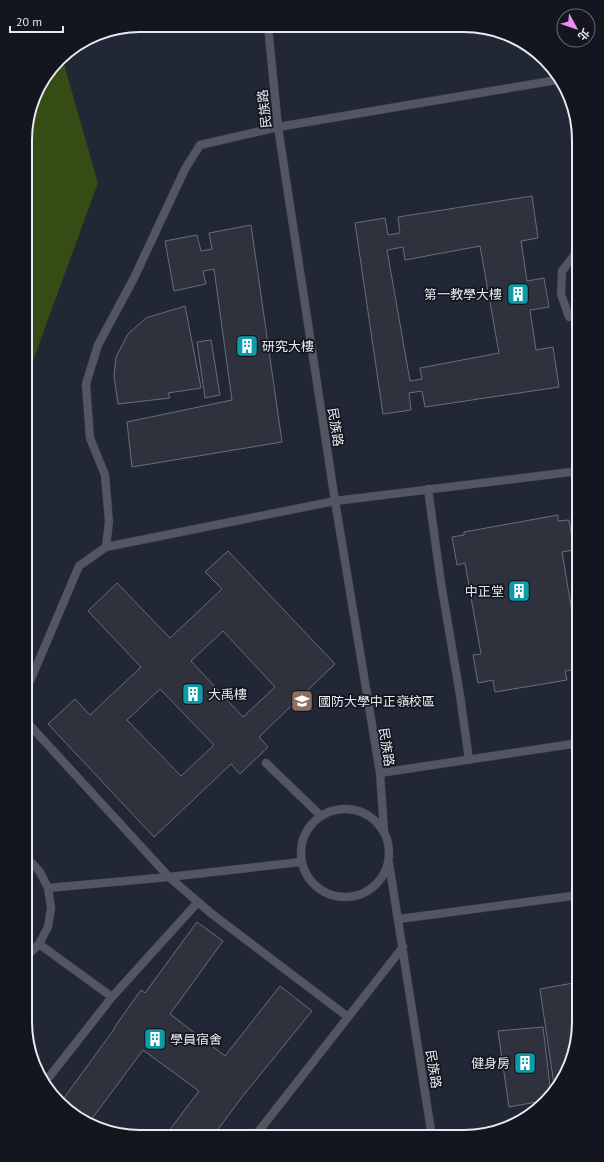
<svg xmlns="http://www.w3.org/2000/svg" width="604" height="1162" viewBox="0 0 604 1162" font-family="'PT Sans','Noto Sans TC',sans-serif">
  <rect width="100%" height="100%" fill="#1c1f29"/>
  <path fill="#222736" d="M 140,25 L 486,27 L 540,53 L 573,103 L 579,140 L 579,1030 L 555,1092 L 501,1131 L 464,1137 L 125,1136 L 64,1109 L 31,1059 L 25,1022 L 26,380 L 98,183 L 62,57 L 64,54 L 96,34 Z"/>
  <path fill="#354c14" d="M 62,57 L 98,183 L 26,380 L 26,125 L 37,89 Z"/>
  <path fill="#2f323c" stroke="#696d79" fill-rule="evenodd" d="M 532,196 L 538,238 L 521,241 L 527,281 L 544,278 L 549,307 L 530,310 L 536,350 L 553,347 L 559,387 L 425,407 L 422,391 L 409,393 L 411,410 L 383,414 L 355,223 L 385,218 L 388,235 L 400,233 L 398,217 ZM 480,246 L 499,353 L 420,368 L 422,379 L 410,381 L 387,250 L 403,247 L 405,260 Z
    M 251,225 L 282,442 L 132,467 L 127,422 L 232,400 L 214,269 L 203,271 L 206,284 L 174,291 L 165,241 L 197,235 L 201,251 L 212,249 L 209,233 Z
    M 185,306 L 201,388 L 168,393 L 170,398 L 118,404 L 114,376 L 116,357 L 128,334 L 146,318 Z
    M 211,340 L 220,395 L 205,398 L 197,342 Z
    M 558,515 L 558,521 L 569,520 L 574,550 L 562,552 L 573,618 L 579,617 L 579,669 L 565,671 L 567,680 L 495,692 L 493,680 L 478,683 L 473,655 L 481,654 L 465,563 L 457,565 L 452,537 L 464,535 L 464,532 Z
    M 228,551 L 335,664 L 259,737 L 268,747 L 240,774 L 231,764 L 154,837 L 48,724 L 75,699 L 90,715 L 141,667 L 88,611 L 117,583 L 170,638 L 222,589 L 205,572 ZM 223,631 L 275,687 L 243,717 L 191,661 ZM 160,689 L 214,745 L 181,776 L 127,720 Z
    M 197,922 L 223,941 L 170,1014 L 225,1056 L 280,986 L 312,1011 L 242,1097 L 213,1136 L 165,1136 L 199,1091 L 143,1050 L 91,1120 L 78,1115 L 61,1102 L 115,1028 L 114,1028 L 141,990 L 145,993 Z
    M 579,982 L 579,1030 L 555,1092 L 540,989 Z
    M 543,1027 L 551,1095 L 542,1101 L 509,1107 L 498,1031 Z"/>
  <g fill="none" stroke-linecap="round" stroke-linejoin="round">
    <g stroke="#383a42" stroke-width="9">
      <path id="service" d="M 268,26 L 278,127 L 335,501 L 380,773 L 384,831
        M 579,318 L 569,317 L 561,294 L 562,271 L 579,249
        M 428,489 L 441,583 L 460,695 L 469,760
        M 106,547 L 109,522 L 105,475 L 90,438 L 86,384 L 98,345 L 134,278 L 185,169 L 200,145 L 278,127 L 557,80
        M 25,693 L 79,566 L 106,547 L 335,501 L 579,471
        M 25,720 L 169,877 L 212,914 L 348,1017
        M 266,763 L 321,816
        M 380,773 L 579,743
        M301 853a44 44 0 1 1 88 0a44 44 0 1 1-88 0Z
        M 389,863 L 432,1137
        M 48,888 L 169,877 L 301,862
        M 399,919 L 579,895
        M 39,944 L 112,997
        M 25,958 L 39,944 L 48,927 L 51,908 L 48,888 L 40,872 L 28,859 L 25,857
        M 46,1081 L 112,997 L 198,902
        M 255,1136 L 403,947"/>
    </g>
    <use href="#service" stroke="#535662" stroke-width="8"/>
  </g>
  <defs>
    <g id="building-square" transform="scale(1.15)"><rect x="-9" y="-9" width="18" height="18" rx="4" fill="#0f9aa8" stroke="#13161f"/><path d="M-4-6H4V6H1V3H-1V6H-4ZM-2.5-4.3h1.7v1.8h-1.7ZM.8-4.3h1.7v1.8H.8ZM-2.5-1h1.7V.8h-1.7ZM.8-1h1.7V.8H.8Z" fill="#fff"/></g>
    <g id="university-square" transform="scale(1.15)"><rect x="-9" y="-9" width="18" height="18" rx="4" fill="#8d6e63" stroke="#13161f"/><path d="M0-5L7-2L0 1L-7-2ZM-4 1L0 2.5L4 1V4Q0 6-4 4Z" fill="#fff"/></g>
  </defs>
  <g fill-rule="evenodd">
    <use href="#building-square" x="518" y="294"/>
    <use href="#building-square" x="247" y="346"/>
    <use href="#building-square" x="519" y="591"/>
    <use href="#building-square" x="193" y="694"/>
    <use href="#university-square" x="302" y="701"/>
    <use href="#building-square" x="155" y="1039"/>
    <use href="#building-square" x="525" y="1063"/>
  </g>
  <g text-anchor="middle" stroke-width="3.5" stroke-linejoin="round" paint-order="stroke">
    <g font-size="13" fill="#e8eaf1" stroke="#13161f">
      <text transform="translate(264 109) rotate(-96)" y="5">民族路</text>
      <text transform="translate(336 427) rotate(81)" y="5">民族路</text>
      <text transform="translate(387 747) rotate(81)" y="5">民族路</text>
      <text transform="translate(434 1069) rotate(81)" y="5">民族路</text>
    </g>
    <g font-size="13" fill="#e8eaf1" stroke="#13161f" text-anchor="start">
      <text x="502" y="299" text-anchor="end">第一教學大樓</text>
      <text x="262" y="351">研究大樓</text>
      <text x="504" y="596" text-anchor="end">中正堂</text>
      <text x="208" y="699">大禹樓</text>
      <text x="318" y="706">國防大學中正嶺校區</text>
      <text x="170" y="1044">學員宿舍</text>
      <text x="510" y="1068" text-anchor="end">健身房</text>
    </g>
  </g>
  <path d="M0 0H604V1162H0ZM140 32H464A108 108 0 0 1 572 140V1022A108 108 0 0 1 464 1130H140A108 108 0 0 1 32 1022V140A108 108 0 0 1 140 32Z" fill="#13161f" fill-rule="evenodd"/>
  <path fill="none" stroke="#e8eaf1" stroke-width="2" d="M140 32H464A108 108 0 0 1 572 140V1022A108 108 0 0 1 464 1130H140A108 108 0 0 1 32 1022V140A108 108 0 0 1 140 32Z"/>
  <g transform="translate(576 28) rotate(130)"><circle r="19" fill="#13161f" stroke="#686b73"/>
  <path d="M0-3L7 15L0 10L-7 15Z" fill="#ed8cf9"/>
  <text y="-6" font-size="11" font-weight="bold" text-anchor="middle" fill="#e8eaf1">北</text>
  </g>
  <path d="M10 26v6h53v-6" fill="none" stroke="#e8eaf1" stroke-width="2"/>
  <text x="16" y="26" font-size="12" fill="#e8eaf1" stroke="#13161f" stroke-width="3" paint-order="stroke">20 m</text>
</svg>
